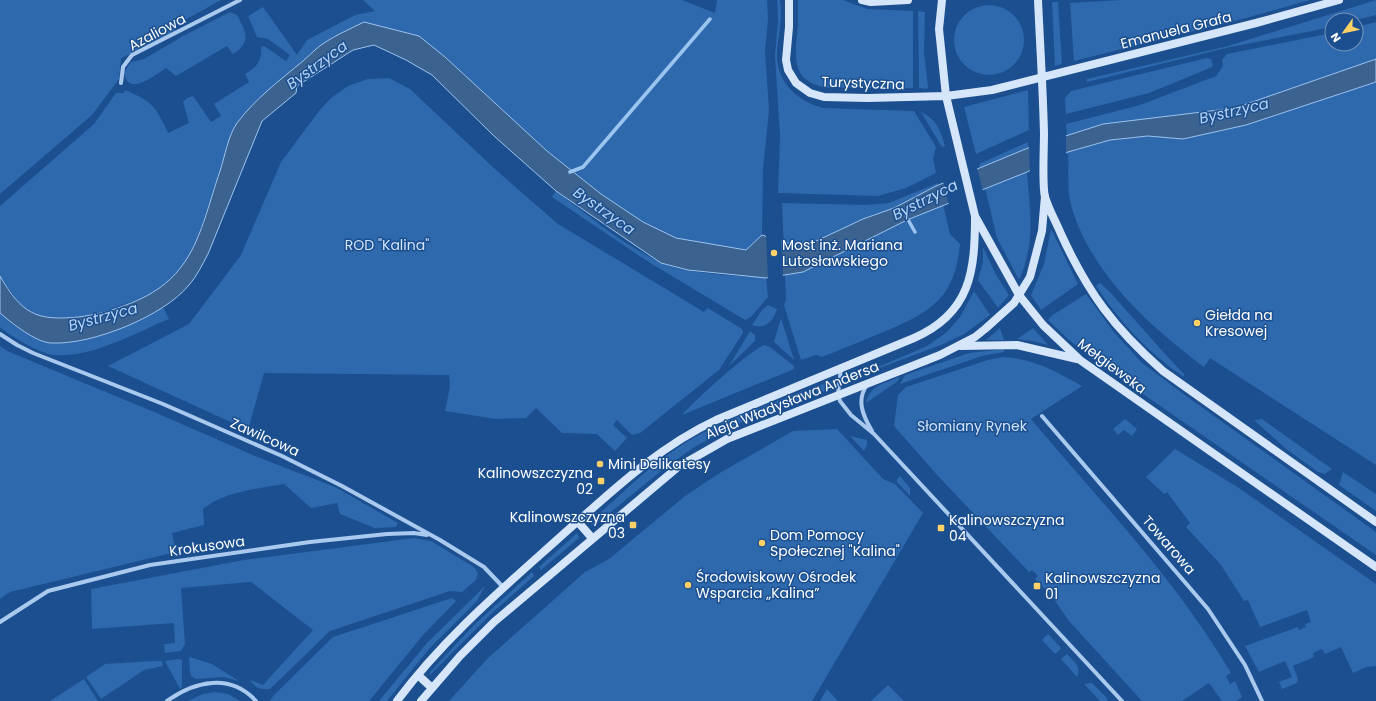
<svg xmlns="http://www.w3.org/2000/svg" width="1376" height="701" viewBox="0 0 1376 701" font-family="Poppins,sans-serif">
  <rect width="100%" height="100%" fill="#1b4f8f"/>
  <path fill="#2e69ad" d="M 0,0 L 221,0 L 176,25 L 174,35 L 121,58 L 119,79 L 92,115 L 0,194 Z
    M 363,0 L 682,0 L 715,13 L 717,0 L 767,0 L 768,19 L 765,51 L 769,110 L 763,169 L 762,235 L 746,250 L 676,238 L 643,222 L 601,194 L 547,151 L 445,57 L 419,36 L 323,44 L 286,75 L 236,124 L 198,237 L 187,259 L 176,274 L 160,289 L 140,299 L 89,316 L 63,318 L 41,317 L 22,307 L 0,276 L 0,206 L 94,124 L 116,93 L 124,93 L 125,90 C 153,102 155,105 168,133 L 189,123 L 183,102 L 187,98 L 193,96 L 211,122 L 221,116 L 214,104 L 249,82 L 245,74 C 257,67 262,61 261,47 L 264,46 L 286,61 L 290,55 L 268,39 L 257,37 L 248,16 L 263,7 L 297,55 L 307,40 L 355,15 L 375,11 Z
    M 777,0 L 780,0 C 783,18 778,35 777,53 C 776,82 797,101 823,108 L 914,111 L 936,147 L 933,159 L 936,173 L 906,188 L 878,196 L 778,193 L 780,137 L 775,55 L 778,21 Z
    M 798,0 L 843,0 L 867,9 L 913,11 L 913,88 L 830,88 C 789,83 795,56 798,25 C 798,17 798,8 798,0 Z
    M 1122,0 L 1310,0 L 1246,18 L 1074,61 L 1070,3 Z
    M 1376,0 L 1376,15 L 1356,20 L 1332,20 L 1332,27 L 1226,48 L 1087,82 L 1087,79 L 1228,46 Z
    M 1052,2 L 1058,2 L 1062,64 L 1055,66 Z
    M954 40a35 35 0 1 1 70 0a35 35 0 1 1-70 0Z
    M 918,11 L 925,12 L 924,52 L 928,87 L 927,89 L 919,88 Z
    M 230,12 L 237,15 C 246,32 252,42 233,54 L 227,46 L 176,76 L 166,68 C 155,75 127,98 124,72 L 131,62 L 144,59 L 183,36 Z
    M 1376,22 L 1376,59 L 1235,108 L 1103,124 L 1067,137 L 1066,124 L 1140,105 L 1216,76 L 1223,66 L 1222,60 L 1227,54 L 1332,33 L 1332,44 L 1356,44 L 1356,27 Z
    M 1207,58 L 1211,59 L 1213,66 L 1210,68 L 1149,93 L 1066,114 L 1065,98 L 1071,91 Z
    M 389,78 L 410,89 L 496,170 L 558,224 L 704,312 L 708,308 L 742,329 L 743,333 L 719,370 L 640,433 L 632,435 L 617,420 L 613,425 L 627,438 L 615,451 L 597,434 L 562,433 L 536,408 L 526,418 L 496,419 L 445,411 L 450,387 L 449,375 L 264,373 L 248,430 L 108,366 L 189,324 L 241,255 L 281,162 L 319,111 L 331,98 L 348,86 L 368,79 Z
    M 1376,82 L 1376,465 L 1210,358 L 1204,367 C 1149,326 1087,270 1070,201 C 1067,186 1069,167 1068,152 L 1110,140 L 1148,136 L 1183,139 L 1246,125 Z
    M 1028,90 L 1029,130 L 976,154 L 964,107 Z
    M 921,112 C 937,120 940,129 945,146 L 942,147 Z
    M 1028,142 L 1028,148 L 980,169 L 979,164 Z
    M 1027,172 C 1030,212 1036,243 1019,280 L 997,238 L 985,188 Z
    M 938,183 L 950,234 L 960,244 C 955,300 929,313 881,333 C 862,341 842,349 822,357 L 816,355 L 801,360 L 784,305 L 786,299 L 782,203 L 867,205 L 889,203 Z
    M 556,191 C 588,215 623,245 660,262 C 687,275 736,275 766,278 L 768,297 L 751,317 L 745,320 L 647,261 L 552,197 Z
    M 1051,229 L 1078,284 L 1041,310 L 1031,295 L 1044,264 Z
    M 983,247 L 996,275 L 1009,295 L 998,308 L 978,280 L 983,262 Z
    M 1100,283 L 1110,292 L 1165,354 L 1184,374 L 1184,377 C 1148,353 1120,322 1096,286 Z
    M 974,291 L 990,315 L 964,334 L 941,345 L 850,379 L 927,346 L 947,332 L 960,317 Z
    M 1086,294 L 1113,331 L 1141,362 L 1182,393 L 1376,532 L 1376,555 L 1101,365 L 1068,339 L 1048,320 L 1051,316 Z
    M 768,305 L 777,309 C 773,321 766,330 752,325 L 762,310 Z
    M 163,307 L 169,319 C 135,333 92,358 55,355 C 40,354 12,337 0,327 L 0,313 L 22,330 L 51,343 L 115,331 Z
    M 781,318 L 794,360 L 774,342 Z
    M 1000,328 L 1004,340 L 986,340 Z
    M 1033,328 L 1048,345 L 1033,341 L 1017,339 Z
    M 750,331 L 755,335 L 755,341 L 729,366 Z
    M 764,345 L 770,347 L 794,366 L 794,369 L 682,415 C 695,400 748,352 764,345 Z
    M 0,346 L 7,351 L 159,414 L 255,456 L 335,487 L 398,523 L 396,527 L 375,528 L 340,514 L 337,503 L 311,508 L 284,484 C 257,489 224,491 203,509 L 204,525 L 172,533 L 176,552 L 10,592 L 0,599 Z
    M 1004,349 L 1004,352 L 982,356 L 900,384 L 905,375 L 969,353 Z
    M 1003,357 C 1035,359 1055,371 1082,386 L 1031,419 C 1099,500 1178,582 1231,673 L 1226,676 L 1230,684 L 1235,681 L 1242,697 L 1236,701 L 1222,701 L 1209,683 L 1182,701 L 1142,701 L 1069,621 L 1051,595 L 1035,579 L 1038,576 L 1032,570 L 1029,572 L 938,476 L 894,426 L 898,395 L 906,387 L 988,360 Z
    M 900,377 L 898,381 L 866,403 C 869,385 886,383 900,377 Z
    M 836,379 L 832,388 L 817,394 L 815,387 Z
    M 802,391 L 805,398 L 738,424 L 696,446 L 666,467 L 595,525 L 591,524 L 593,519 C 622,494 650,465 682,445 C 719,421 762,408 802,391 Z
    M 1125,419 L 1137,429 L 1132,436 L 1124,430 L 1118,435 L 1113,429 Z
    M 1262,419 L 1332,469 L 1325,474 L 1318,472 L 1285,448 L 1254,420 Z
    M 837,429 L 883,479 L 895,484 L 923,513 L 812,701 L 449,701 L 487,659 L 585,572 L 609,559 L 685,496 L 718,474 L 793,431 Z
    M 850,436 L 867,440 L 867,445 L 864,451 Z
    M 1175,449 L 1239,488 L 1376,584 L 1376,666 L 1366,667 L 1353,673 L 1341,647 L 1325,654 L 1322,649 L 1313,653 L 1314,657 L 1293,666 L 1298,679 L 1297,683 L 1282,689 L 1279,682 L 1292,677 L 1285,661 L 1259,672 L 1245,646 L 1298,627 L 1299,630 L 1306,627 L 1305,624 L 1311,622 L 1307,610 L 1260,627 L 1248,600 L 1244,601 L 1221,565 L 1186,527 L 1190,523 L 1167,492 L 1164,494 L 1146,477 Z
    M 1343,472 L 1376,494 L 1376,511 L 1339,485 Z
    M 900,476 L 910,488 L 910,496 L 897,482 L 897,479 Z
    M 577,533 L 579,538 L 541,570 L 539,567 Z
    M 414,538 L 431,541 L 474,567 L 478,573 L 476,580 L 462,592 L 450,591 L 330,631 L 270,689 C 261,690 255,688 250,680 L 263,685 L 313,630 L 251,582 L 181,588 L 185,644 L 181,651 L 165,653 L 164,644 L 175,643 L 174,623 L 92,629 L 91,589 L 244,560 Z
    M 532,572 L 534,576 L 492,613 L 430,675 L 430,672 L 474,625 Z
    M 485,586 L 477,601 L 429,649 L 387,701 L 379,701 L 427,643 Z
    M 452,598 L 456,601 L 424,634 L 369,701 L 270,701 L 273,696 L 333,637 Z
    M 1048,634 L 1061,648 L 1057,653 L 1054,653 L 1042,640 Z
    M 1067,654 C 1073,660 1082,667 1077,677 L 1061,659 Z
    M 189,657 L 212,664 L 239,681 L 223,677 L 196,679 L 191,676 L 190,672 Z
    M 178,659 L 182,660 L 182,687 L 180,689 L 165,661 Z
    M 153,661 L 162,661 L 163,666 L 144,670 L 101,699 L 86,677 L 105,664 Z
    M 84,679 L 98,701 L 50,701 Z
    M 1092,683 L 1107,698 L 1107,701 L 1100,701 L 1084,684 Z
    M 888,685 L 904,701 L 871,701 Z
    M 827,689 L 838,701 L 820,701 Z
    M 216,692 L 228,694 L 240,701 L 188,701 L 203,694 Z"/>
  <path fill="#3c6290" stroke="#9cc4f0" d="M 364,22 L 419,36 L 445,57 L 547,151 L 601,194 L 643,222 L 676,238 L 746,250 L 762,235 L 787,243 L 814,242 L 863,219 L 894,208 L 936,186 L 1028,148 L 1103,124 L 1235,108 L 1376,59 L 1376,82 L 1246,125 L 1183,139 L 1148,136 L 1110,140 L 1068,152 L 1027,172 L 907,220 L 803,272 L 766,278 L 688,270 L 661,263 L 556,191 L 494,136 L 432,75 L 406,60 L 374,45 L 353,50 L 297,86 L 296,93 L 262,121 L 208,254 C 202,265 197,276 189,285 C 164,316 92,345 52,343 C 36,343 12,323 0,313 L 0,276 C 22,314 36,321 78,317 C 96,315 114,310 131,303 C 195,278 200,230 220,171 C 225,156 228,136 237,123 C 255,99 280,80 303,61 C 310,55 316,48 324,43 C 336,35 350,29 364,22 Z"/>
  <path fill="#1b4f8f" d="M 1066,135 L 1066,155 L 1030,173 L 1029,146 Z
    M 977,168 L 983,191 L 949,205 L 943,181 Z
    M 766,235 L 781,239 L 783,278 L 768,280 Z"/>
  <g fill="none" stroke-linecap="round" stroke-linejoin="round">
    <path stroke="#9cc4f0" stroke-width="3.5" d="M 570,172 L 583,167 L 710,19
      M 906,216 L 915,232"/>
    <path stroke="#a9c9ee" stroke-width="4" d="M 121,83 L 123,67 L 132,55 L 240,0
      M 0,334 L 17,345 L 33,353 L 163,404 L 282,456 L 342,486 L 440,540 L 484,567 L 503,587
      M 841,368 L 838,394 L 840,401 L 851,415 L 874,434 L 1122,701
      M 867,385 C 856,400 863,416 872,431
      M 1042,416 L 1208,609 L 1245,665 L 1262,701
      M 0,622 L 48,591 L 150,565 L 310,542 L 387,534 L 414,533 L 427,535
      M 167,701 C 195,681 230,673 256,701"/>
    <path stroke="#d6e6fa" stroke-width="8" d="M 789,0 L 789,27 L 786,60 L 788,70 L 796,83 L 810,93 L 824,97 L 868,98 L 946,96 L 992,90 L 1256,23 L 1339,0
      M 862,0 L 871,2 L 908,0
      M 942,0 L 939,29 L 946,96 L 975,216 L 1019,295 L 1043,325 L 1080,360 L 1376,567
      M 1038,0 C 1040,45 1043,89 1044,134 C 1044,148 1042,185 1045,197 C 1049,210 1056,222 1061,234 C 1088,293 1114,328 1163,371 L 1376,522
      M 961,346 L 1017,345 L 1077,359
      M 578,522 L 592,538
      M 418,675 L 432,688
      M 397,701 C 443,639 502,589 559,538 C 608,495 656,448 716,420 L 914,338 C 971,313 975,271 975,216
      M 421,701 L 460,656 L 494,622 L 678,467 L 727,439 L 940,355 L 975,337 L 985,329 L 1014,303 L 1030,277 L 1042,231 L 1045,196"/>
  </g>
  <g fill="#ffd166" stroke="#1b4f8f" stroke-width="1.5">
    <circle cx="774" cy="253" r="4"/>
    <circle cx="1197" cy="323" r="4"/>
    <circle cx="600" cy="464" r="4"/>
    <rect x="597" y="477" width="8" height="8" rx="2"/>
    <rect x="629" y="521" width="8" height="8" rx="2"/>
    <rect x="937" y="524" width="8" height="8" rx="2"/>
    <circle cx="762" cy="543" r="4"/>
    <circle cx="688" cy="585" r="4"/>
    <rect x="1033" y="582" width="8" height="8" rx="2"/>
  </g>
  <g text-anchor="middle" stroke-width="3" stroke-linejoin="round" paint-order="stroke">
    <g font-size="14" fill="#fff" stroke="#1b4f8f">
      <text transform="translate(1176 30) rotate(-14)" y="5">Emanuela Grafa</text>
      <text transform="translate(157 32) rotate(-28)" y="5">Azaliowa</text>
      <text transform="translate(863 83) rotate(2)" y="5">Turystyczna</text>
      <text transform="translate(1112 366) rotate(37)" y="5">Mełgiewska</text>
      <text transform="translate(792 400) rotate(-22)" y="5">Aleja Władysława Andersa</text>
      <text transform="translate(265 437) rotate(24)" y="5">Zawilcowa</text>
      <text transform="translate(1169 545) rotate(49)" y="5">Towarowa</text>
      <text transform="translate(207 546) rotate(-8)" y="5">Krokusowa</text>
    </g>
    <g font-size="14" fill="#cfe3fa" stroke="#1b4f8f">
      <text x="387" y="250">ROD "Kalina"</text>
      <text x="972" y="431">Słomiany Rynek</text>
    </g>
    <g font-size="14" fill="#fff" stroke="#1b4f8f" text-anchor="start">
      <text x="782" y="250">Most inż. Mariana<tspan x="782" dy="16">Lutosławskiego</tspan></text>
      <text x="1205" y="320">Giełda na<tspan x="1205" dy="16">Kresowej</tspan></text>
      <text x="608" y="469">Mini Delikatesy</text>
      <text x="593" y="478" text-anchor="end">Kalinowszczyzna<tspan x="593" dy="16">02</tspan></text>
      <text x="625" y="522" text-anchor="end">Kalinowszczyzna<tspan x="625" dy="16">03</tspan></text>
      <text x="949" y="525">Kalinowszczyzna<tspan x="949" dy="16">04</tspan></text>
      <text x="770" y="540">Dom Pomocy<tspan x="770" dy="16">Społecznej "Kalina"</tspan></text>
      <text x="696" y="582">Środowiskowy Ośrodek<tspan x="696" dy="16">Wsparcia „Kalina”</tspan></text>
      <text x="1045" y="583">Kalinowszczyzna<tspan x="1045" dy="16">01</tspan></text>
    </g>
    <g font-size="15" font-style="italic" fill="#b5d3f5" stroke="#1b4f8f">
      <text transform="translate(317 65) rotate(-36)" y="5">Bystrzyca</text>
      <text transform="translate(1234 111) rotate(-13)" y="5">Bystrzyca</text>
      <text transform="translate(925 200) rotate(-27)" y="5">Bystrzyca</text>
      <text transform="translate(604 211) rotate(35)" y="5">Bystrzyca</text>
      <text transform="translate(103 317) rotate(-15)" y="5">Bystrzyca</text>
    </g>
  </g>
  <g transform="translate(1344 32) rotate(237)"><circle r="19" fill="#1b4f8f" stroke="#7695bc"/>
  <path d="M0-3L7 15L0 10L-7 15Z" fill="#ffd166"/>
  <text y="-6" font-size="11" font-weight="bold" text-anchor="middle" fill="#ffffff">N</text>
  </g>
</svg>
